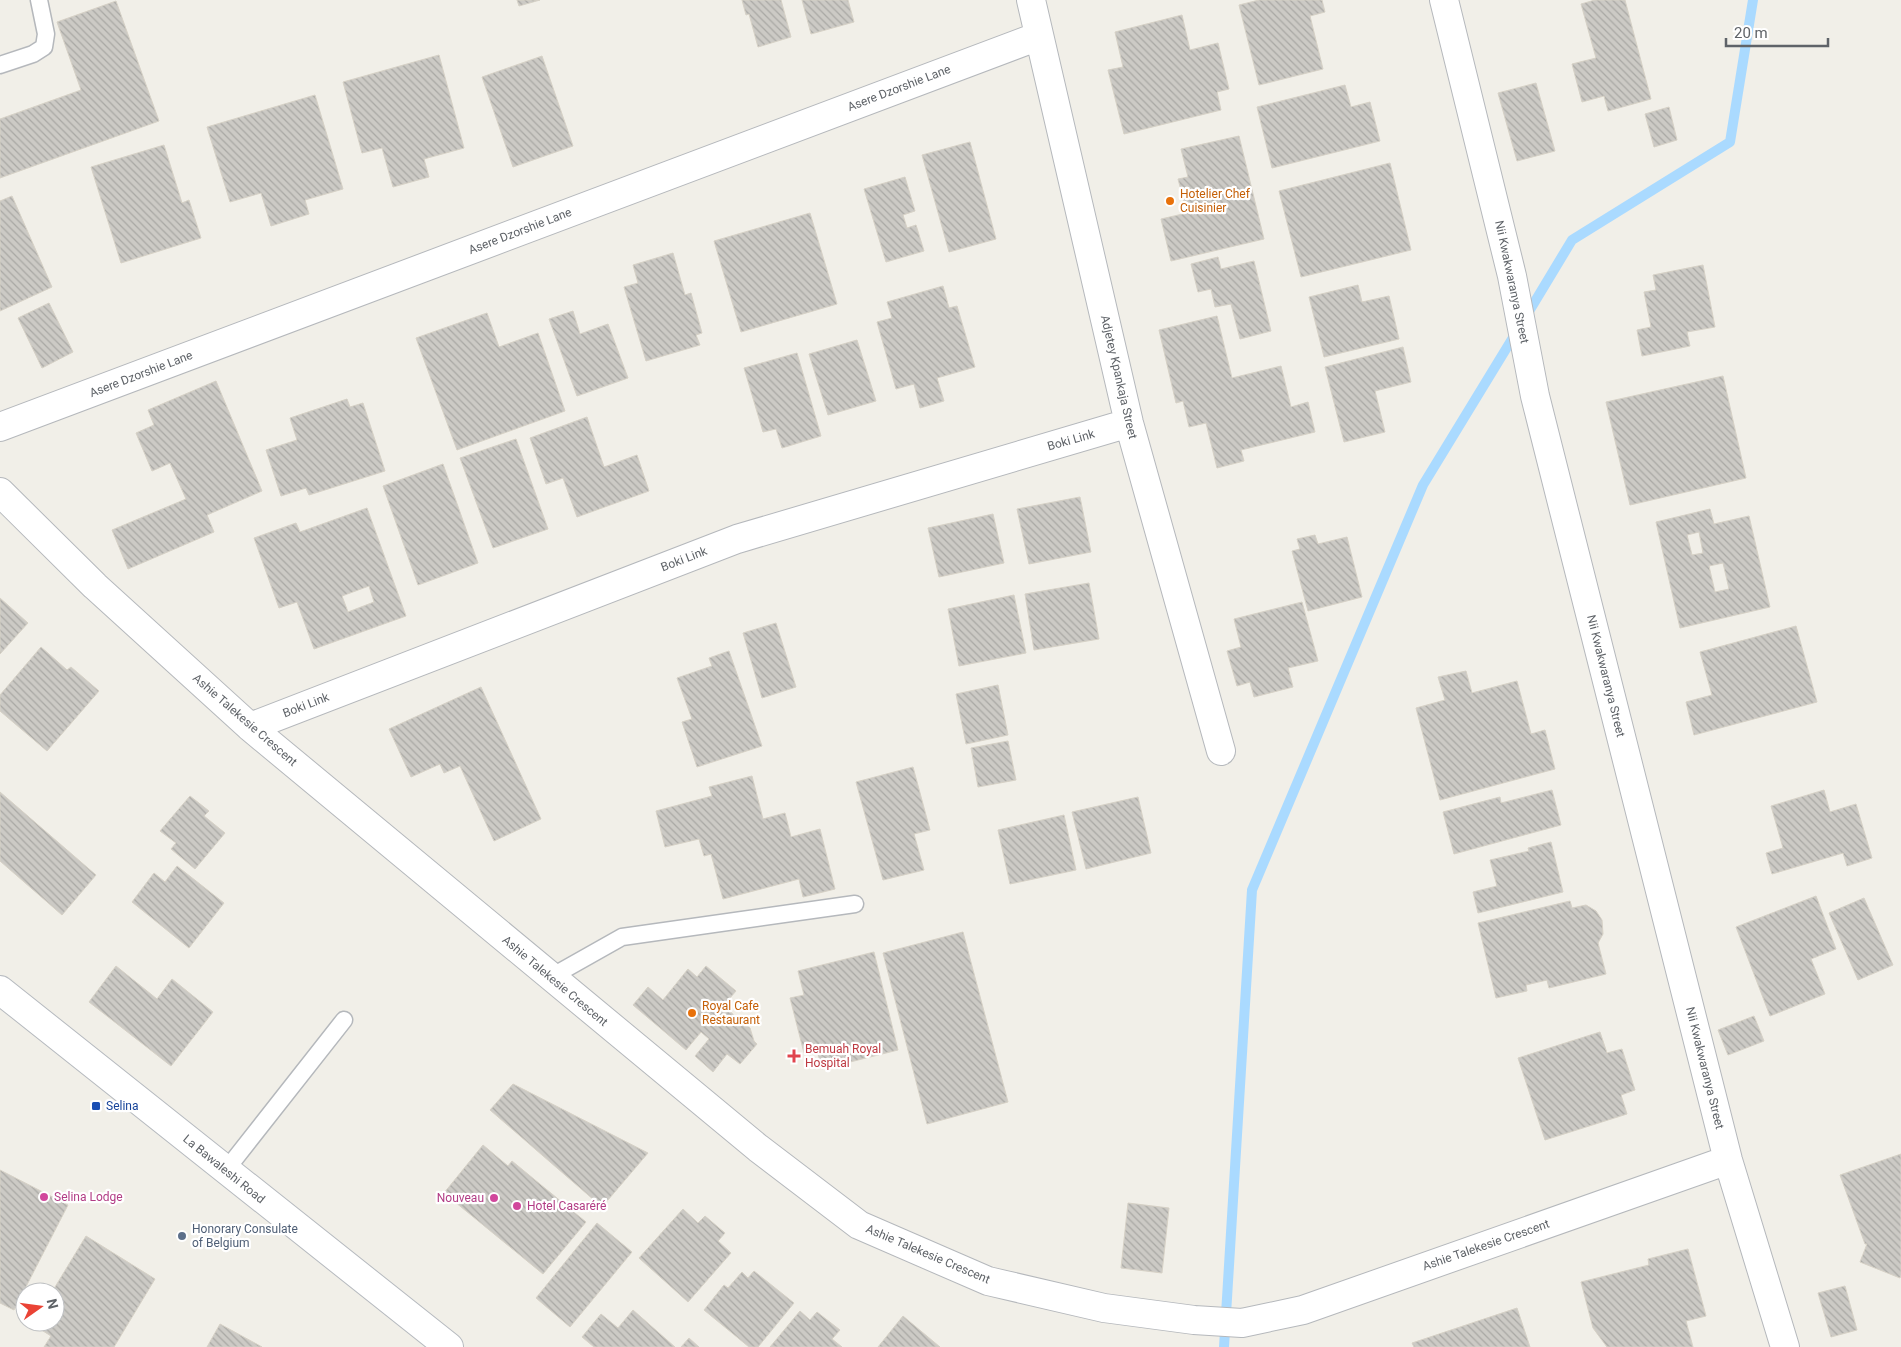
<svg xmlns="http://www.w3.org/2000/svg" width="1901" height="1347" viewBox="0 0 1901 1347" font-family="Roboto,sans-serif">
  <defs>
    <pattern id="building-back-hatch" width="6" height="6" patternUnits="userSpaceOnUse" patternTransform="scale(1.25)"><rect width="6" height="6" fill="#cccac5"/><path d="M-1 5l2 2M0 0l6 6M5-1l2 2" fill="none" stroke="#a9a8a4"/></pattern>
  </defs>
  <rect width="100%" height="100%" fill="#f1efe8"/>
  <g fill="none" stroke-linecap="round" stroke-linejoin="round">
    <path stroke="#aadaff" stroke-width="10" d="M 1525,318 L 1572,240 L 1730,142 L 1753,0
      M 1224,1347 L 1252,890 L 1423,485 L 1517,331"/>
  </g>
  <path fill="url(#building-back-hatch)" stroke="#d6d1c6" fill-rule="evenodd" d="M 517,0 L 540,0 L 519,6 Z
    M 742,0 L 781,0 L 791,37 L 758,47 L 749,14 L 746,15 Z
    M 802,0 L 848,0 L 854,22 L 811,34 Z
    M 1259,0 L 1322,0 L 1325,12 L 1310,16 L 1323,69 L 1259,85 L 1239,5 Z
    M 1595,0 L 1625,0 L 1651,99 L 1608,111 L 1604,96 L 1582,102 L 1572,64 L 1596,58 L 1581,4 Z
    M 116,1 L 159,121 L 0,178 L 0,119 L 81,90 L 57,22 Z
    M 1182,15 L 1190,50 L 1218,43 L 1229,89 L 1217,92 L 1221,110 L 1124,134 L 1108,70 L 1123,67 L 1115,32 Z
    M 439,55 L 464,148 L 424,159 L 429,177 L 393,187 L 382,148 L 362,153 L 343,82 Z
    M 542,56 L 573,146 L 513,167 L 482,77 Z
    M 1536,83 L 1555,151 L 1517,161 L 1498,93 Z
    M 1345,85 L 1351,107 L 1370,102 L 1380,141 L 1272,168 L 1257,107 Z
    M 315,95 L 343,189 L 305,200 L 309,214 L 271,226 L 261,193 L 230,202 L 207,127 Z
    M 1669,107 L 1677,140 L 1654,147 L 1645,114 Z
    M 1239,136 L 1264,239 L 1171,261 L 1161,219 L 1187,213 L 1178,179 L 1188,177 L 1181,149 Z
    M 970,142 L 996,239 L 949,252 L 922,155 Z
    M 164,145 L 182,203 L 189,200 L 201,238 L 121,263 L 91,167 Z
    M 1390,163 L 1411,250 L 1301,277 L 1279,191 Z
    M 905,177 L 915,211 L 903,215 L 907,228 L 916,225 L 924,251 L 886,262 L 864,189 Z
    M 12,196 L 52,287 L 0,311 L 0,201 Z
    M 810,213 L 837,304 L 741,332 L 714,241 Z
    M 673,253 L 685,295 L 691,293 L 702,333 L 696,335 L 700,345 L 646,361 L 624,287 L 638,283 L 633,265 Z
    M 1218,257 L 1221,269 L 1254,261 L 1271,331 L 1240,339 L 1231,304 L 1215,307 L 1211,289 L 1198,292 L 1191,264 Z
    M 1703,265 L 1715,327 L 1687,332 L 1690,346 L 1642,356 L 1637,330 L 1651,327 L 1644,292 L 1656,290 L 1653,275 Z
    M 1358,285 L 1362,302 L 1389,296 L 1399,339 L 1324,357 L 1309,297 Z
    M 943,286 L 949,308 L 957,306 L 975,367 L 937,378 L 944,401 L 920,408 L 914,384 L 896,389 L 877,322 L 892,318 L 887,302 Z
    M 49,303 L 73,352 L 42,368 L 18,318 Z
    M 573,311 L 580,334 L 608,324 L 628,378 L 577,396 L 549,319 Z
    M 487,313 L 499,347 L 538,333 L 565,411 L 457,450 L 416,338 Z
    M 1217,316 L 1232,378 L 1281,366 L 1291,407 L 1308,402 L 1315,432 L 1241,450 L 1244,461 L 1217,468 L 1206,423 L 1189,427 L 1183,401 L 1176,403 L 1159,330 Z
    M 857,340 L 876,401 L 828,415 L 809,354 Z
    M 1403,347 L 1411,382 L 1375,391 L 1385,432 L 1344,442 L 1325,367 Z
    M 797,353 L 821,436 L 782,448 L 776,429 L 763,432 L 744,368 Z
    M 1723,376 L 1746,478 L 1630,505 L 1606,402 Z
    M 216,381 L 262,491 L 207,515 L 214,532 L 128,569 L 112,530 L 186,499 L 170,463 L 152,471 L 136,433 L 154,425 L 148,410 Z
    M 347,399 L 350,407 L 363,403 L 385,471 L 309,495 L 306,488 L 281,496 L 266,450 L 297,440 L 290,418 Z
    M 587,417 L 604,467 L 637,455 L 649,491 L 577,517 L 563,478 L 546,484 L 530,438 Z
    M 516,439 L 548,529 L 493,548 L 460,458 Z
    M 443,464 L 478,563 L 418,585 L 383,486 Z
    M 1080,497 L 1091,552 L 1029,564 L 1017,509 Z
    M 367,508 L 406,616 L 314,649 L 297,602 L 279,608 L 254,538 L 296,523 L 300,532 ZM 369,586 L 374,602 L 348,612 L 342,596 Z
    M 1710,509 L 1714,524 L 1749,516 L 1770,607 L 1680,628 L 1656,522 ZM 1699,532 L 1703,553 L 1692,555 L 1687,535 ZM 1723,563 L 1729,589 L 1715,592 L 1709,566 Z
    M 993,514 L 1004,563 L 939,577 L 928,528 Z
    M 1315,535 L 1318,544 L 1347,537 L 1362,597 L 1308,611 L 1292,551 L 1300,549 L 1297,539 Z
    M 1089,583 L 1099,639 L 1034,650 L 1025,594 Z
    M 1014,595 L 1026,653 L 959,666 L 948,609 Z
    M 0,598 L 28,623 L 0,654 Z
    M 1302,602 L 1318,661 L 1288,668 L 1293,687 L 1254,697 L 1250,682 L 1237,686 L 1227,651 L 1241,647 L 1234,619 Z
    M 776,623 L 796,687 L 762,698 L 743,633 Z
    M 1796,626 L 1817,702 L 1694,735 L 1686,702 L 1712,695 L 1700,652 Z
    M 41,647 L 67,670 L 71,667 L 99,691 L 47,751 L 0,711 L 0,695 Z
    M 729,651 L 762,746 L 697,767 L 682,722 L 692,719 L 677,678 L 712,666 L 709,658 Z
    M 1466,671 L 1472,693 L 1517,681 L 1531,734 L 1545,730 L 1555,769 L 1440,800 L 1416,708 L 1445,700 L 1438,677 Z
    M 998,685 L 1008,735 L 966,744 L 956,694 Z
    M 481,687 L 541,819 L 494,841 L 460,766 L 444,773 L 440,764 L 411,777 L 389,729 Z
    M 1008,741 L 1016,780 L 978,787 L 971,748 Z
    M 913,767 L 930,830 L 914,834 L 924,870 L 883,880 L 856,782 Z
    M 752,776 L 763,819 L 785,813 L 791,837 L 820,829 L 835,889 L 803,897 L 799,879 L 723,899 L 711,854 L 704,856 L 699,839 L 665,847 L 656,811 L 712,796 L 709,787 Z
    M 1552,790 L 1561,825 L 1454,854 L 1443,812 L 1500,797 L 1501,803 Z
    M 1824,790 L 1830,812 L 1856,804 L 1872,858 L 1847,866 L 1843,853 L 1772,874 L 1766,853 L 1783,848 L 1771,806 Z
    M 0,792 L 96,875 L 62,915 L 0,861 Z
    M 190,796 L 209,811 L 204,816 L 225,833 L 195,869 L 171,849 L 176,843 L 160,831 Z
    M 1138,797 L 1151,853 L 1086,869 L 1072,812 Z
    M 1064,815 L 1076,870 L 1010,884 L 998,830 Z
    M 1551,842 L 1563,892 L 1478,913 L 1473,892 L 1497,886 L 1490,860 L 1529,851 L 1528,848 Z
    M 177,866 L 224,903 L 189,948 L 132,902 L 154,873 L 165,882 Z
    M 1816,896 L 1836,949 L 1811,959 L 1825,994 L 1770,1016 L 1736,927 Z
    M 1864,898 L 1893,965 L 1858,980 L 1829,913 Z
    M 1570,901 L 1572,908 L 1586,905 L 1596,911 L 1602,920 L 1603,934 L 1598,943 L 1606,974 L 1549,988 L 1547,980 L 1526,985 L 1527,991 L 1496,998 L 1478,923 Z
    M 963,932 L 1008,1102 L 927,1124 L 883,953 Z
    M 874,952 L 898,1050 L 822,1069 L 817,1050 L 804,1053 L 790,998 L 804,995 L 798,971 Z
    M 116,966 L 157,999 L 172,979 L 213,1012 L 171,1066 L 89,1002 Z
    M 706,966 L 736,991 L 723,1006 L 750,1028 L 754,1041 L 757,1044 L 740,1064 L 727,1054 L 713,1072 L 695,1056 L 709,1039 L 701,1032 L 686,1050 L 633,1005 L 648,987 L 663,1000 L 688,969 L 697,977 Z
    M 1754,1016 L 1764,1041 L 1728,1055 L 1718,1030 Z
    M 1600,1032 L 1607,1053 L 1622,1049 L 1635,1090 L 1621,1095 L 1627,1114 L 1545,1140 L 1518,1058 Z
    M 513,1084 L 648,1153 L 602,1207 L 490,1110 Z
    M 483,1145 L 508,1166 L 512,1161 L 586,1222 L 543,1274 L 444,1193 Z
    M 1901,1154 L 1901,1275 L 1900,1278 L 1860,1262 L 1867,1244 L 1865,1244 L 1840,1175 Z
    M 0,1170 L 68,1205 L 14,1310 L 0,1303 Z
    M 1128,1203 L 1169,1208 L 1162,1273 L 1121,1268 Z
    M 683,1209 L 698,1223 L 705,1216 L 725,1233 L 718,1241 L 731,1253 L 688,1302 L 639,1258 Z
    M 597,1223 L 632,1252 L 570,1327 L 536,1298 Z
    M 86,1236 L 155,1279 L 114,1347 L 44,1347 L 51,1336 L 32,1324 L 33,1322 L 55,1322 L 55,1292 L 52,1292 Z
    M 1688,1249 L 1706,1316 L 1686,1321 L 1693,1347 L 1607,1347 L 1593,1328 L 1581,1282 L 1649,1265 L 1648,1259 Z
    M 754,1271 L 794,1303 L 758,1347 L 749,1347 L 704,1310 L 724,1285 L 728,1288 L 742,1272 L 748,1278 Z
    M 1845,1286 L 1857,1330 L 1831,1337 L 1818,1293 Z
    M 1517,1308 L 1530,1347 L 1414,1347 L 1412,1343 Z
    M 633,1310 L 675,1347 L 594,1347 L 582,1337 L 601,1314 L 618,1328 Z
    M 800,1311 L 810,1320 L 817,1312 L 840,1330 L 832,1339 L 842,1347 L 770,1347 Z
    M 903,1316 L 940,1347 L 878,1347 Z
    M 220,1324 L 262,1347 L 207,1347 Z
    M 689,1338 L 699,1347 L 681,1347 Z"/>
  <g fill="none" stroke-linecap="round" stroke-linejoin="round">
    <g stroke="#b5b8bc" stroke-width="19">
      <path id="service" d="M 0,65 L 33,54 L 44,47 L 46,34 L 39,0
        M 551,977 L 622,937 L 855,904
        M 226,1170 L 344,1020"/>
    </g>
    <g stroke="#b5b8bc" stroke-width="30">
      <path id="minor" d="M 1031,0 L 1129,423 L 1221,751
        M 1444,0 L 1512,276 L 1535,396 L 1728,1160 L 1785,1347
        M 0,427 L 1039,36
        M 0,492 L 95,586 L 250,727 L 758,1148 L 859,1225 L 988,1281 L 1104,1308 L 1194,1320 L 1242,1323 L 1303,1310 L 1728,1160
        M 250,727 L 737,539 L 1129,423"/>
    </g>
    <g stroke="#b6babf" stroke-width="30">
      <path id="secondary" d="M 0,990 L 449,1347"/>
    </g>
    <use href="#service" stroke="#fff" stroke-width="16"/>
    <use href="#minor" stroke="#fff" stroke-width="28"/>
    <use href="#secondary" stroke="#fff" stroke-width="28"/>
  </g>
  <g fill="#e8710a" stroke="#fff" stroke-width="2">
    <circle cx="1170" cy="201" r="5"/>
    <circle cx="692" cy="1013" r="5"/>
  </g>
  <path fill="#e0444e" stroke="#fff" stroke-width="2" d="M791.5 1048.5h5v5h5v5h-5v5h-5v-5h-5v-5h5z"/>
  <rect fill="#1a4fb4" stroke="#fff" stroke-width="2" x="91" y="1101" width="10" height="10" rx="2.5"/>
  <g fill="#d1479c" stroke="#fff" stroke-width="2">
    <circle cx="44" cy="1197" r="5"/>
    <circle cx="494" cy="1198" r="5"/>
    <circle cx="517" cy="1206" r="5"/>
  </g>
  <circle fill="#5c6f8a" stroke="#fff" stroke-width="2" cx="182" cy="1236" r="5"/>
  <g text-anchor="middle" stroke-width="4.5" stroke-linejoin="round" paint-order="stroke">
    <g font-size="12" fill="#5f6368" stroke="#fff">
      <text transform="translate(899 88) rotate(-21)" y="4">Asere Dzorshie Lane</text>
      <text transform="translate(520 231) rotate(-21)" y="4">Asere Dzorshie Lane</text>
      <text transform="translate(1512 282) rotate(78)" y="4">Nii Kwakwaranya Street</text>
      <text transform="translate(141 374) rotate(-21)" y="4">Asere Dzorshie Lane</text>
      <text transform="translate(1119 377) rotate(77)" y="4">Adjetey Kpankaja Street</text>
      <text transform="translate(1071 440) rotate(-16)" y="4">Boki Link</text>
      <text transform="translate(684 559) rotate(-21)" y="4">Boki Link</text>
      <text transform="translate(1606 676) rotate(76)" y="4">Nii Kwakwaranya Street</text>
      <text transform="translate(306 705) rotate(-21)" y="4">Boki Link</text>
      <text transform="translate(245 720) rotate(41)" y="4">Ashie Talekesie Crescent</text>
      <text transform="translate(555 981) rotate(40)" y="4">Ashie Talekesie Crescent</text>
      <text transform="translate(1705 1068) rotate(76)" y="4">Nii Kwakwaranya Street</text>
      <text transform="translate(224 1169) rotate(39)" y="4">La Bawaleshi Road</text>
      <text transform="translate(1486 1245) rotate(-19)" y="4">Ashie Talekesie Crescent</text>
      <text transform="translate(928 1254) rotate(23)" y="4">Ashie Talekesie Crescent</text>
    </g>
    <g font-size="12" fill="#c56008" stroke="#fff" text-anchor="start">
      <text x="1180" y="198">Hotelier Chef<tspan x="1180" dy="14">Cuisinier</tspan></text>
      <text x="702" y="1010">Royal Cafe<tspan x="702" dy="14">Restaurant</tspan></text>
    </g>
    <g font-size="12" fill="#be3a42" stroke="#fff" text-anchor="start">
      <text x="805" y="1053">Bemuah Royal<tspan x="805" dy="14">Hospital</tspan></text>
    </g>
    <g font-size="12" fill="#164399" stroke="#fff" text-anchor="start">
      <text x="106" y="1110">Selina</text>
    </g>
    <g font-size="12" fill="#b23c85" stroke="#fff" text-anchor="start">
      <text x="54" y="1201">Selina Lodge</text>
      <text x="484" y="1202" text-anchor="end">Nouveau</text>
      <text x="527" y="1210">Hotel Casaréré</text>
    </g>
    <g font-size="12" fill="#4e5e75" stroke="#fff" text-anchor="start">
      <text x="192" y="1233">Honorary Consulate<tspan x="192" dy="14">of Belgium</tspan></text>
    </g>
  </g>
  <g transform="translate(40 1307) rotate(76)"><circle r="24" fill="#ffffff" stroke="#bfc1c3"/>
  <path d="M0-4L9 19L0 12L-9 19Z" fill="#ea4335"/>
  <text y="-8" font-size="14" font-weight="bold" text-anchor="middle" fill="#5f6368">N</text>
  </g>
  <path d="M1726 38v8h102v-8" fill="none" stroke="#5f6368" stroke-width="2.5"/>
  <text x="1734" y="38" font-size="15" fill="#5f6368" stroke="#ffffff" stroke-width="4" paint-order="stroke">20 m</text>
</svg>
